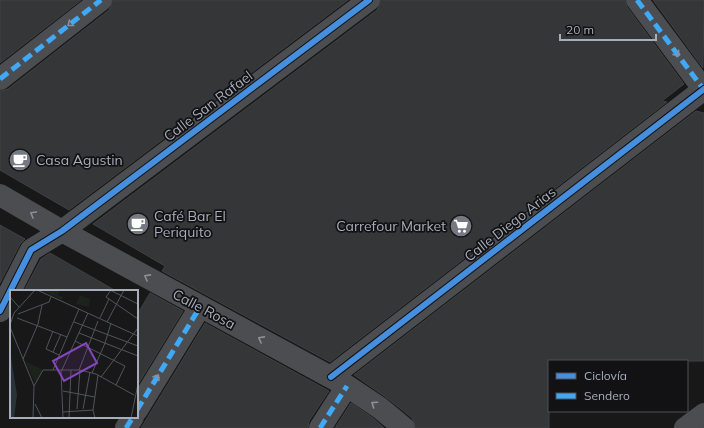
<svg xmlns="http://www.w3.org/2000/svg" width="704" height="428" viewBox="0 0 704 428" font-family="Mulish,sans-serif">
  <rect width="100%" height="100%" fill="#181818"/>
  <path fill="#353637" stroke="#404144" d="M 0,0 L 81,0 L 0,63 Z
    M 113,0 L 348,0 L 69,210 L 0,170 L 0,91 L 8,89 L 109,10 Z
    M 381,0 L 625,0 L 627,7 L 684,84 L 662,101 L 667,102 L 330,362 L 162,271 L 165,266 L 93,224 L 377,10 Z
    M 653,0 L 704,0 L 703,68 Z
    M 696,111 L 704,113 L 704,361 L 549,361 L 549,428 L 416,428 L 412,418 L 387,398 L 354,375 Z
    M 0,225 L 25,239 L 20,244 L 0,283 Z
    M 50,253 L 116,291 L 24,291 L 41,259 Z
    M 150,293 L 183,311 L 137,386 L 137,315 Z
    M 205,323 L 329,391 L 309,421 L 308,428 L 141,428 Z
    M 351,403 L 373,418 L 384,428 L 335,428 Z"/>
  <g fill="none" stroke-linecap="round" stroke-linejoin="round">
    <path stroke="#4c4d51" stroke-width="22" d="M 637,0 L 704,90
      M 0,79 L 101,0
      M 0,195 L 62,231 L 347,386 L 380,408 L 404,428
      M 0,311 L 31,250 L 62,231 L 369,0
      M 331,377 L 704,89
      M 137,410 L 200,307
      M 126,428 L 133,417
      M 320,428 L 347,386
      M 685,428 L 704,414"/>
    <path stroke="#3fa9f5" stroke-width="5" stroke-dasharray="10 5" stroke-linecap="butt" d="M 637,0 L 704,90
      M 0,79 L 101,0
      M 137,410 L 200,307
      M 126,428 L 133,417
      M 320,428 L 347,386"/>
    <g stroke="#121214" stroke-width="8">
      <path id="cycleway" d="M 0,311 L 31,250 L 62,231 L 369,0
        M 331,377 L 704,89"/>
    </g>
    <use href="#cycleway" stroke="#468fdf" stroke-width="6"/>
  </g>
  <defs><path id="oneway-chevron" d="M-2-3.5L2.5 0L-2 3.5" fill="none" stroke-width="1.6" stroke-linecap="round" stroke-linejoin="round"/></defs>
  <g stroke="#8c909a">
    <use href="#oneway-chevron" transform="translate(70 24) rotate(142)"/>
    <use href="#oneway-chevron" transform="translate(677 54) rotate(54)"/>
    <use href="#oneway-chevron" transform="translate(33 214) rotate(-150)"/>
    <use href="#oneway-chevron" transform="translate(147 277) rotate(-151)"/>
    <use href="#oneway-chevron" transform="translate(261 339) rotate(-152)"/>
    <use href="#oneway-chevron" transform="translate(157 377) rotate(-58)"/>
    <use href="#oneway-chevron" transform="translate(374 404) rotate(-146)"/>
  </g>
  <defs>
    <g id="cafe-disc" transform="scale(1.15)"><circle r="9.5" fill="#757981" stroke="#121214"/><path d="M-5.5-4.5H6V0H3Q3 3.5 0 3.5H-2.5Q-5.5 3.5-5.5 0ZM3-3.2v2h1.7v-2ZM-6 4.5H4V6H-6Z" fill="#fff"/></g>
    <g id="supermarket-disc" transform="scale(1.15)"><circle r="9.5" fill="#757981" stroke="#121214"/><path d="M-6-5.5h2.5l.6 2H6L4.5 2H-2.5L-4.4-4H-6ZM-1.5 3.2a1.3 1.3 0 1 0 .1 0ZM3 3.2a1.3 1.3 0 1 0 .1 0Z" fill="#fff"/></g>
  </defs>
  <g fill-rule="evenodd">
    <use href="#cafe-disc" x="20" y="160"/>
    <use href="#cafe-disc" x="138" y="224"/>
    <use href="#supermarket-disc" x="461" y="226"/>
  </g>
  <g text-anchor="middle" stroke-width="3.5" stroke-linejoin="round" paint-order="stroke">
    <g font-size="14" fill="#a7adba" stroke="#121214">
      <text transform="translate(208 106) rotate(-37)" y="5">Calle San Rafael</text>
      <text transform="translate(510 224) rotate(-38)" y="5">Calle Diego Arias</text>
      <text transform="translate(204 309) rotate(28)" y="5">Calle Rosa</text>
    </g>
    <g font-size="14" fill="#a7adba" stroke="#121214" text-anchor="start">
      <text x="36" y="165">Casa Agustin</text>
      <text x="154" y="221">Café Bar El<tspan x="154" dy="16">Periquito</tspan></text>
      <text x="446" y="231" text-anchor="end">Carrefour Market</text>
    </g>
  </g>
  <g transform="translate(10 290)">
    <rect width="128" height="128" fill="#181818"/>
    <path d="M 49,0 L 48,5 L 53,7 L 52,10 L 32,1 ZM 70,5 L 80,9 L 79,17 L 66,14 ZM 17,72 L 33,80 L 25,92 L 16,73 Z" fill="#1b231c"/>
    <path d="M 1,67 L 7,105 L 4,128 L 0,128 Z" fill="#29333b"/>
    <path fill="none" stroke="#515459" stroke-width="1" d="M 27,0 L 128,46M 100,0 L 128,14M 0,7 L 9,17M 99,9 L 128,29M 99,9 L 96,7 L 101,0M 8,24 L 39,12 L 41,7M 7,28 L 57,47M 90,28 L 99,9M 64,32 L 128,56M 97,32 L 114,0M 0,35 L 4,23 L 25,0M 0,37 L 24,96 L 23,128M 43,41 L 36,59 L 49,65M 69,43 L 128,66M 65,51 L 115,76 L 106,95M 43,62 L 51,44M 13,69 L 28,34 L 32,15M 43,80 L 69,19M 69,80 L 88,31M 82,83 L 95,53 L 101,33M 91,87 L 128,38M 24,96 L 33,80 L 70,80 L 86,84 L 124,105M 53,101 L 85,107M 25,114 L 32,128M 67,119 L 70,80M 73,119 L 80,82M 83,120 L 88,85M 53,122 L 83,120 L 85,128M 53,128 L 51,82 L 78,23M 59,128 L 61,80M 121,128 L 128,94"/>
    <path fill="#8446be" fill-opacity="0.15" stroke="#8446be" stroke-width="2" d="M 76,53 L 87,73 L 54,91 L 43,71 Z"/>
    <rect width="128" height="128" fill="none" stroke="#a7adba" stroke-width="2"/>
  </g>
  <rect x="548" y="360" width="140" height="52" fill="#121214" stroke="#4e5056"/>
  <rect x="556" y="373" width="20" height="6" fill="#468fdf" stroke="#4e5056"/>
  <text x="584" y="380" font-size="12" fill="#a7adba">Ciclovía</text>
  <rect x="556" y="393" width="20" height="6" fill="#3fa9f5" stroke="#4e5056"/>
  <text x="584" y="400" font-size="12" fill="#a7adba">Sendero</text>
  <path d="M560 34v6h96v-6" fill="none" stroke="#a7adba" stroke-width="2"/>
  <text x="566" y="34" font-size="12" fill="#a7adba" stroke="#121214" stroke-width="3" paint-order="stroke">20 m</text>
</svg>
